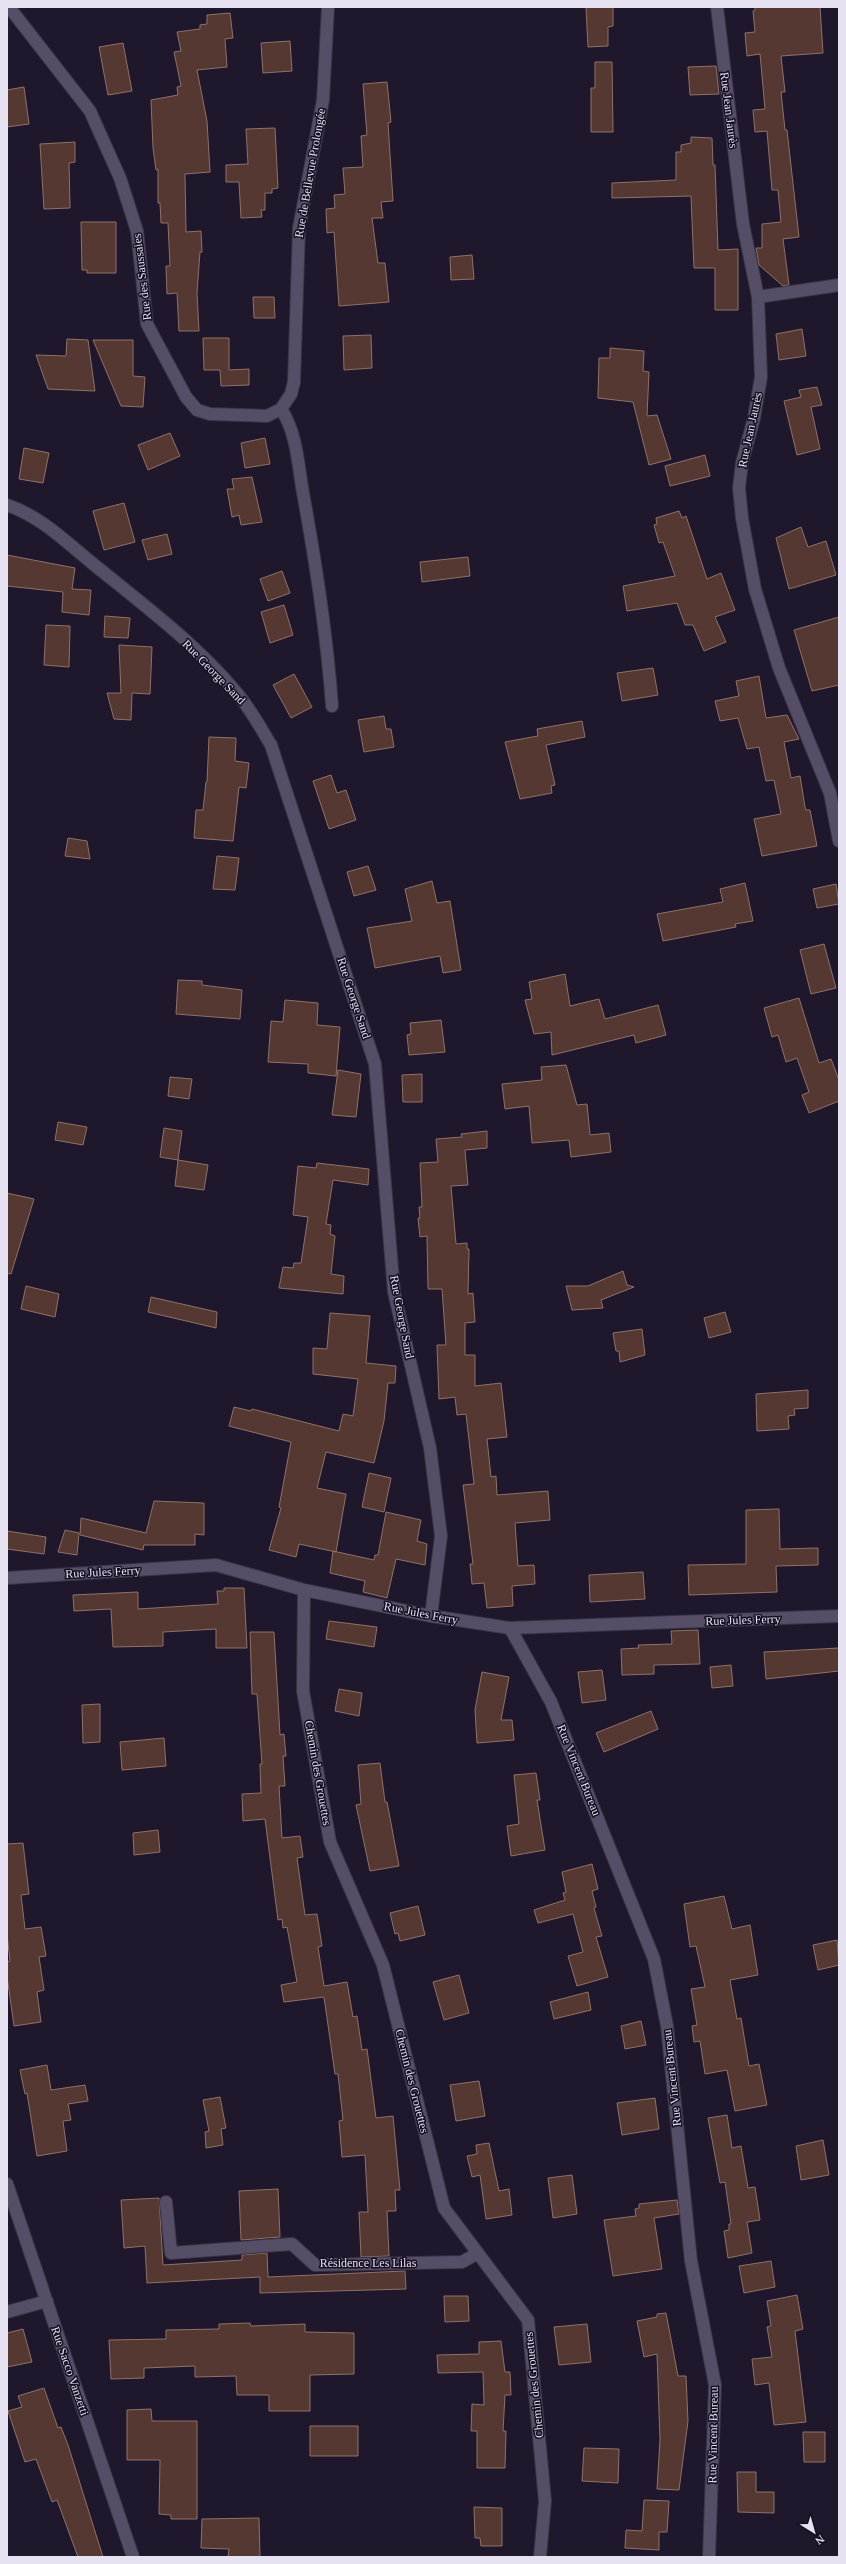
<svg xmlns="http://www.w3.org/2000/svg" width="846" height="2564" viewBox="0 0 846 2564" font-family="Georgia,serif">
  <rect width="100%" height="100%" fill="#1f182d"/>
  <path fill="#543831" stroke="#907169" d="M 586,7 L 613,7 L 613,26 L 608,27 L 608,46 L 588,47 Z
    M 755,7 L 820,7 L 823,53 L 781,56 L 785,92 L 781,92 L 785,130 L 787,130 L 799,237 L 783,239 L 789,285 L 783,286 L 759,265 L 756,248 L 762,248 L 762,224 L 781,222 L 778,190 L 772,190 L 767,131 L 755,132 L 753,110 L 765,109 L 760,54 L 747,56 L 745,33 L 755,32 L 753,11 L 755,10 Z
    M 230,13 L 233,38 L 225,39 L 227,67 L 197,70 L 207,121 L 210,172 L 185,174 L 186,232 L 201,231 L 202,252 L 200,252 L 197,293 L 199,331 L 179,331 L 177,293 L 167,294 L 166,266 L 170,266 L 168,223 L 161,223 L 160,203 L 158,203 L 158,169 L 156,170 L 153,148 L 151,100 L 178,95 L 177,87 L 181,86 L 174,52 L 181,51 L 177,32 L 200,29 L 200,25 L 207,24 L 207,15 Z
    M 290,41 L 292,71 L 263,73 L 261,43 Z
    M 123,43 L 132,91 L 108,95 L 99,47 Z
    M 595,62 L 612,62 L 613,132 L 591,132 L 591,88 L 595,88 Z
    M 716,66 L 719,94 L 690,95 L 688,67 Z
    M 387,82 L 391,122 L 388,123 L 393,201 L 381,202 L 383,218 L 372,218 L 378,263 L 385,263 L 389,302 L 339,306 L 334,232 L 327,233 L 326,209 L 335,208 L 334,195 L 345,194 L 343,168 L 363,167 L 361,136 L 367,135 L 363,84 Z
    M 24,87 L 29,124 L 7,127 L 7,90 Z
    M 275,128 L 278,188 L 272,189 L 272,193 L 265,193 L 265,210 L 261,210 L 262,217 L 241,218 L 239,182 L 226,182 L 226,165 L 248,164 L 246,129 Z
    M 691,137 L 712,138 L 713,165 L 715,165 L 718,250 L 738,249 L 738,310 L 715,310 L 715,268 L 694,268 L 691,196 L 612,198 L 612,183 L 676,180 L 676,152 L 681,152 L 681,145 L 691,143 Z
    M 75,142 L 75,162 L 69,163 L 70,208 L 44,209 L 40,144 Z
    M 81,222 L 116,222 L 116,273 L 87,273 L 87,270 L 82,270 Z
    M 472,255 L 474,279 L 451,280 L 450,257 Z
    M 253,297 L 274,297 L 275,318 L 254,318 Z
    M 802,329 L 806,356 L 779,360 L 776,334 Z
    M 371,335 L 372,368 L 344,370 L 343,336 Z
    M 203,338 L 229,338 L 229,370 L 249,369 L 249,385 L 221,386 L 220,370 L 204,370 Z
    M 67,339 L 88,340 L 95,391 L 48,389 L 36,355 L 66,356 Z
    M 93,340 L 133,340 L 133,376 L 145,377 L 143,407 L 121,406 Z
    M 610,348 L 644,351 L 643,371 L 649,372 L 647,416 L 657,415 L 671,459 L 649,465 L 633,402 L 598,398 L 599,358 L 610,358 Z
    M 817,387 L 822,405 L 811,407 L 820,449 L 797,455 L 784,401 L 801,397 L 799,390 Z
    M 170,433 L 180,456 L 148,470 L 138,445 Z
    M 265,438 L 270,464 L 245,468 L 241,443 Z
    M 24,448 L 49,453 L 43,483 L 19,479 Z
    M 705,455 L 710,476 L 670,486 L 665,466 Z
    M 252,477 L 262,522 L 241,525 L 239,515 L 232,517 L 227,489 L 234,489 L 232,479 Z
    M 124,503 L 135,542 L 104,550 L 93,511 Z
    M 679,511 L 682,518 L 686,516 L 707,579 L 721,573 L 735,610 L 715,617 L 726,642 L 704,651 L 693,625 L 685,625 L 677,603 L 627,611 L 623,586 L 675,576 L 663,542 L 659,543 L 654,525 L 657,524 L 656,518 Z
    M 801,527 L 808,547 L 826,541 L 836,575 L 789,589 L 776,538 Z
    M 167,534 L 172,554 L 148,560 L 142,540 Z
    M 7,555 L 75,568 L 72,589 L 91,590 L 89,615 L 62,612 L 63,592 L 7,586 Z
    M 468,557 L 470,576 L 422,582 L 420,562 Z
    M 282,571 L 290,593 L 268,601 L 260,579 Z
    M 284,605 L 293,635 L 270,643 L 261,612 Z
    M 105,616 L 130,618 L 128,638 L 104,637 Z
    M 839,617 L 839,685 L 812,691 L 794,630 Z
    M 46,625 L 70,626 L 69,667 L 44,665 Z
    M 119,645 L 152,647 L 150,694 L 132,693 L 131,720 L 114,719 L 107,693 L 121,693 Z
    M 653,668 L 658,695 L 622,701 L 617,673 Z
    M 294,674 L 312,707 L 291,718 L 273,685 Z
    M 759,676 L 766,718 L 787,715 L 799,739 L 784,742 L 791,778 L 800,776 L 805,807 L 806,810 L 810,810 L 817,846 L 762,856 L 754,819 L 781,814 L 774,780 L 766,781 L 759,747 L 747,749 L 738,718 L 720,721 L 715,701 L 739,696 L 736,681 Z
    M 384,716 L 386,729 L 391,729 L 394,747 L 364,752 L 358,720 Z
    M 582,721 L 585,737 L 546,745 L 555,785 L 551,786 L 552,793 L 520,799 L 505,742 L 538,736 L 537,729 Z
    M 209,737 L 236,738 L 235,761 L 249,763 L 246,788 L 239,787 L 233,841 L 194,838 L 196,810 L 203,810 L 206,782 L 207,782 Z
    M 331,775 L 337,793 L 346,790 L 356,820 L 329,829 L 313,781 Z
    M 68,838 L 87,841 L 90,859 L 65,856 Z
    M 217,856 L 239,858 L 235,890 L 213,889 Z
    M 368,866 L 376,890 L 354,896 L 347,872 Z
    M 432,881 L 437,903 L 450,901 L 461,970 L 443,973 L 440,956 L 375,968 L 367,928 L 412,921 L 405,889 Z
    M 745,883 L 753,921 L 735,924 L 736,927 L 663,941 L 657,914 L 723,902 L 720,889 Z
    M 836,884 L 839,904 L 817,908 L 813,889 Z
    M 824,944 L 836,988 L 811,994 L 800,950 Z
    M 565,974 L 570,1006 L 599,999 L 605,1019 L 658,1005 L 666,1035 L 636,1043 L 634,1035 L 552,1055 L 551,1032 L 534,1034 L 525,1000 L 532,999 L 529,982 Z
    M 178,980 L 202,981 L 202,985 L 242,990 L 240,1019 L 176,1014 Z
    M 799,998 L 819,1063 L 831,1059 L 839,1080 L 839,1101 L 809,1113 L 802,1095 L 809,1092 L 797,1058 L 786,1062 L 778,1035 L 772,1037 L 764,1008 Z
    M 285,1000 L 318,1003 L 317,1025 L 340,1027 L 336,1076 L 308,1073 L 308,1064 L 268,1062 L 271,1021 L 283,1022 Z
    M 441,1020 L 445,1052 L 409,1055 L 407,1035 L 411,1034 L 410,1023 Z
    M 566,1065 L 577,1105 L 587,1104 L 590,1135 L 609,1133 L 611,1152 L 571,1157 L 569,1140 L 532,1143 L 529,1106 L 505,1109 L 502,1084 L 542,1080 L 541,1067 Z
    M 338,1070 L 361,1074 L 356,1117 L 332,1115 Z
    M 422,1074 L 422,1102 L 403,1102 L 402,1075 Z
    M 170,1077 L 192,1079 L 189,1099 L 168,1096 Z
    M 58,1122 L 87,1127 L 83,1145 L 55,1140 Z
    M 164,1128 L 182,1131 L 178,1160 L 160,1157 Z
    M 487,1131 L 487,1148 L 465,1150 L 468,1185 L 451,1186 L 456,1244 L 467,1243 L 467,1249 L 469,1249 L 468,1294 L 473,1293 L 475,1322 L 465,1323 L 465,1355 L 475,1355 L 475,1386 L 501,1383 L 507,1437 L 487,1439 L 491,1477 L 496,1476 L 497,1495 L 548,1491 L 550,1520 L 515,1523 L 518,1566 L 534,1565 L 535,1584 L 512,1586 L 513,1606 L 487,1608 L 484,1583 L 472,1584 L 470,1564 L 473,1564 L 463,1485 L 474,1484 L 466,1414 L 457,1415 L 455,1397 L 439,1399 L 437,1345 L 446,1345 L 442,1289 L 428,1289 L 427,1236 L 420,1237 L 418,1218 L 420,1218 L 419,1207 L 422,1207 L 420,1163 L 438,1162 L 436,1139 L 462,1137 L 461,1134 Z
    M 178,1160 L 208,1165 L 204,1190 L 175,1186 Z
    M 317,1163 L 369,1169 L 368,1185 L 333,1180 L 326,1224 L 331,1225 L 330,1234 L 335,1236 L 331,1274 L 344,1276 L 343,1294 L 279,1288 L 283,1267 L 293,1268 L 294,1263 L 301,1263 L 308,1217 L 293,1215 L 298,1166 L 316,1168 Z
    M 7,1193 L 34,1199 L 11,1274 L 7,1273 Z
    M 623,1271 L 627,1285 L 634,1287 L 601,1300 L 603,1308 L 572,1310 L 566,1286 L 588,1286 Z
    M 26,1286 L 59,1294 L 55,1317 L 21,1309 Z
    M 151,1297 L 217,1312 L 216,1328 L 148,1312 Z
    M 725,1312 L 731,1332 L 709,1338 L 704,1318 Z
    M 330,1313 L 370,1316 L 366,1363 L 396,1366 L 395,1383 L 388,1383 L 384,1421 L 374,1463 L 326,1452 L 317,1488 L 346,1494 L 336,1552 L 299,1544 L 296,1557 L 269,1550 L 281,1508 L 279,1507 L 291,1442 L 229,1426 L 234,1407 L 251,1411 L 252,1409 L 339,1431 L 343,1414 L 353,1416 L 358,1379 L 313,1374 L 313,1348 L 327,1349 Z
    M 642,1329 L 645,1355 L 620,1362 L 619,1351 L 616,1351 L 613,1333 Z
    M 808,1390 L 808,1408 L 794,1409 L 795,1415 L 788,1416 L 789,1429 L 757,1431 L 756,1394 Z
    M 369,1473 L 391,1478 L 384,1512 L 362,1507 Z
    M 154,1501 L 204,1503 L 204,1535 L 195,1534 L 195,1545 L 144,1545 L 143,1550 L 80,1535 L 81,1518 L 146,1533 Z
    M 779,1509 L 780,1549 L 818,1548 L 818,1565 L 776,1566 L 777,1592 L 689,1595 L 688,1565 L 746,1564 L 746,1510 Z
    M 386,1512 L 421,1520 L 417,1541 L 427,1544 L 425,1565 L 396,1559 L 387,1598 L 363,1592 L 365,1581 L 330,1573 L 333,1551 L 374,1560 L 375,1555 L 378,1555 Z
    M 65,1530 L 79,1533 L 77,1555 L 58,1552 Z
    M 7,1531 L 46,1537 L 44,1554 L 7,1549 Z
    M 643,1572 L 645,1599 L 590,1602 L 589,1575 Z
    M 224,1588 L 244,1588 L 247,1648 L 216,1648 L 216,1629 L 163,1632 L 163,1646 L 113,1647 L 111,1609 L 74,1611 L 73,1595 L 138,1592 L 138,1609 L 218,1604 L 217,1591 L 224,1591 Z
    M 329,1621 L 377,1627 L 374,1647 L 326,1639 Z
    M 698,1630 L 700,1664 L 654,1665 L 654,1674 L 622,1675 L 621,1649 L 639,1648 L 638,1645 L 672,1644 L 671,1631 Z
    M 250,1632 L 274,1632 L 280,1735 L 284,1734 L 286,1756 L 283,1756 L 285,1786 L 279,1786 L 282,1838 L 300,1836 L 303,1857 L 297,1858 L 305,1915 L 317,1914 L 322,1946 L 318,1947 L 324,1986 L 347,1982 L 353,2017 L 357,2016 L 362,2050 L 367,2049 L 376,2118 L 393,2116 L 400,2190 L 395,2190 L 396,2211 L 387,2211 L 389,2256 L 361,2257 L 359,2212 L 368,2212 L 365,2155 L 342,2157 L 339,2121 L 343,2120 L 338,2074 L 335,2074 L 324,1997 L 284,2002 L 281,1985 L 297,1982 L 287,1927 L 283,1928 L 282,1919 L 278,1920 L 265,1819 L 243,1821 L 242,1794 L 261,1793 L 260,1764 L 262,1764 L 257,1694 L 252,1694 Z
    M 839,1648 L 839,1671 L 766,1679 L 764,1652 Z
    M 731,1665 L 733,1686 L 712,1688 L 710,1667 Z
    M 602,1670 L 606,1700 L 582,1703 L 578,1672 Z
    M 482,1672 L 509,1677 L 501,1720 L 512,1720 L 514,1740 L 477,1743 L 475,1710 Z
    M 339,1689 L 362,1693 L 359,1716 L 335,1711 Z
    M 100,1704 L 100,1742 L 83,1743 L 82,1705 Z
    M 651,1711 L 658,1729 L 604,1752 L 596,1733 Z
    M 164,1738 L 166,1766 L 122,1770 L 120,1742 Z
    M 380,1763 L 385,1802 L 387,1802 L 399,1866 L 370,1871 L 356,1805 L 361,1804 L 358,1765 Z
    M 536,1773 L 540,1800 L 537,1800 L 545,1850 L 511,1856 L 507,1826 L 519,1824 L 514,1775 Z
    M 158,1830 L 160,1852 L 134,1855 L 133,1833 Z
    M 23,1843 L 29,1894 L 21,1895 L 25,1929 L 41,1927 L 46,1956 L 39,1957 L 44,1990 L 37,1992 L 41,2022 L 14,2026 L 7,1976 L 7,1962 L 10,1961 L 7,1934 L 7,1844 Z
    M 592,1864 L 598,1889 L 592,1891 L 596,1907 L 594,1908 L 602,1936 L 596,1937 L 608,1977 L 577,1986 L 568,1956 L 583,1952 L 573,1914 L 538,1923 L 534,1910 L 565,1900 L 563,1893 L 566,1892 L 562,1872 Z
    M 724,1896 L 732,1929 L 750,1925 L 758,1975 L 730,1980 L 737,2019 L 741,2018 L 749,2066 L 759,2064 L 767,2105 L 735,2111 L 727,2070 L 705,2074 L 700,2041 L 694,2042 L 692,2026 L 697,2025 L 691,1989 L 705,1987 L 696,1946 L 690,1947 L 684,1904 Z
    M 418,1906 L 425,1935 L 400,1941 L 398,1933 L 395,1934 L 390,1913 Z
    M 837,1940 L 839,1965 L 818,1970 L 813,1945 Z
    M 459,1975 L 469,2013 L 444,2020 L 433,1982 Z
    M 588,1992 L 591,2010 L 554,2019 L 550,2002 Z
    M 641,2021 L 646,2045 L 625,2049 L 621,2026 Z
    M 47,2065 L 51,2090 L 85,2085 L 88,2101 L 68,2104 L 71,2120 L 63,2121 L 67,2151 L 37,2156 L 27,2093 L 25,2094 L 20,2070 Z
    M 479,2081 L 485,2116 L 456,2121 L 450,2085 Z
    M 220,2097 L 226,2128 L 221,2129 L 223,2145 L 206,2148 L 205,2132 L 209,2131 L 203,2100 Z
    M 655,2098 L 659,2129 L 622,2135 L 617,2103 Z
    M 727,2115 L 732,2148 L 741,2146 L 748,2188 L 755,2187 L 760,2220 L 747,2222 L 752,2253 L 728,2258 L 724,2231 L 729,2230 L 729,2224 L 731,2224 L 725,2182 L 720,2183 L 708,2118 Z
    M 823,2140 L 829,2175 L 801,2180 L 796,2146 Z
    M 489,2143 L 499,2191 L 509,2189 L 512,2215 L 486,2219 L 480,2175 L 472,2177 L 467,2156 L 477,2154 L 476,2145 Z
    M 572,2175 L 577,2214 L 553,2218 L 548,2178 Z
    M 278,2189 L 280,2237 L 241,2240 L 239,2191 Z
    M 159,2198 L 163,2265 L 242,2260 L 242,2255 L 267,2253 L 268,2277 L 405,2271 L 406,2289 L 260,2293 L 260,2277 L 147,2283 L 145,2246 L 124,2248 L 121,2200 Z
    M 677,2200 L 679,2214 L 654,2218 L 662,2269 L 613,2276 L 604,2220 L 636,2216 L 635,2209 L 639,2208 L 639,2204 Z
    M 771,2261 L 775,2287 L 744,2293 L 739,2266 Z
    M 797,2295 L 803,2329 L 795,2331 L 806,2422 L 774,2425 L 769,2383 L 755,2385 L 752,2359 L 772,2357 L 767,2327 L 771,2326 L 767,2301 Z
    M 444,2296 L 468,2296 L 469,2321 L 445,2322 Z
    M 666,2313 L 678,2376 L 686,2376 L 688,2421 L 679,2490 L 657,2489 L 660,2440 L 657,2354 L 644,2357 L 637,2321 L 657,2317 L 657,2314 Z
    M 250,2323 L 251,2326 L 305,2324 L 305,2332 L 354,2333 L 354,2374 L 310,2375 L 310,2411 L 269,2411 L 269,2395 L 237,2395 L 236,2376 L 195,2377 L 195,2366 L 144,2368 L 144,2378 L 111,2379 L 109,2340 L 166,2339 L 166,2330 L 219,2329 L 219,2324 Z
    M 587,2324 L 591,2362 L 559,2365 L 554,2327 Z
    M 23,2329 L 32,2362 L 7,2367 L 7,2333 Z
    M 501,2341 L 505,2372 L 510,2372 L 511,2395 L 505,2395 L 503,2431 L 506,2431 L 505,2468 L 477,2468 L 477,2431 L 471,2431 L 472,2404 L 484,2405 L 483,2372 L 438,2373 L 437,2355 L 479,2354 L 479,2342 Z
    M 44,2388 L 58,2428 L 61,2427 L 68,2445 L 103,2557 L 78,2557 L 57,2500 L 52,2502 L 36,2459 L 25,2462 L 8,2411 L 22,2407 L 18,2396 Z
    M 151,2409 L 152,2421 L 197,2421 L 197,2519 L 171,2519 L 171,2515 L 159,2514 L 160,2460 L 127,2460 L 127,2410 Z
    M 310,2426 L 358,2426 L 358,2456 L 310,2456 Z
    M 803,2432 L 825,2432 L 825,2462 L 804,2462 Z
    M 584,2448 L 619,2449 L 618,2483 L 582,2481 Z
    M 737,2472 L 756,2472 L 756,2492 L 774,2492 L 774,2513 L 738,2512 Z
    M 644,2500 L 669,2501 L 667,2532 L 659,2532 L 659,2550 L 625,2548 L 626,2530 L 642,2531 Z
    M 474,2507 L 502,2508 L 502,2546 L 481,2546 L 480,2538 L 475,2538 Z
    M 259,2518 L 260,2557 L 228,2557 L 229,2549 L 201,2548 L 202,2519 Z"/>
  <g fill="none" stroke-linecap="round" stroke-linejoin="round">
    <g stroke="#3a3445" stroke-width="14">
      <path id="minor" d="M 9,7 L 90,111 L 120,178 L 137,231 L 147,324 L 186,397 L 197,410 L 210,414 L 267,416 L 281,409 L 291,394 L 294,382 L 299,228 L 323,100 L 328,7
        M 717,7 L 743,224 L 758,297 L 761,377 L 754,418 L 742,463 L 739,488 L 742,518 L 755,589 L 779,668 L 830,793 L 839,841
        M 758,297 L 839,285
        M 281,409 C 297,433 298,465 303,493 C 316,564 327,635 332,706
        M 7,505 C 40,516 65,541 92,563 C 141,603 195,643 236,692 C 250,708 260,727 271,745 L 375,1064 L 394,1292 L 430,1448 L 441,1536 L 431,1616
        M 7,1578 L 216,1565 L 304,1590 L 431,1616 L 510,1628 L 839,1616
        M 304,1590 L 303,1691 L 330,1842 L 383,1965 L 444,2208 L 528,2320 L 545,2501 L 540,2557
        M 510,1628 L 551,1702 L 654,1959 L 667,2026 L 691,2261 L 715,2385 L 709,2557
        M 7,2184 L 133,2557
        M 166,2202 L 171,2253 L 292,2244 L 315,2265 L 462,2262 L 478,2253
        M 7,2312 L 47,2301"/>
    </g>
    <use href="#minor" stroke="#564e67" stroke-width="12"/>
  </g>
  <g text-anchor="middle" stroke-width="3" stroke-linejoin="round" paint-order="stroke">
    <g font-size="12" fill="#e6e2f1" stroke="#160e23">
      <text transform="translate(729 110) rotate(83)" y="4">Rue Jean Jaurès</text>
      <text transform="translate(310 173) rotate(-80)" y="4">Rue de Bellevue Prolongée</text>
      <text transform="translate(142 277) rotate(-97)" y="4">Rue des Saussaies</text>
      <text transform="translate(750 430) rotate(-78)" y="4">Rue Jean Jaurès</text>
      <text transform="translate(214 672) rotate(46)" y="4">Rue George Sand</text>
      <text transform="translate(354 998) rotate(72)" y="4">Rue George Sand</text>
      <text transform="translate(402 1317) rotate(79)" y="4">Rue George Sand</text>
      <text transform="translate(103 1572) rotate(-3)" y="4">Rue Jules Ferry</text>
      <text transform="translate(421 1613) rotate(11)" y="4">Rue Jules Ferry</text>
      <text transform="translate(743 1620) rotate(-2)" y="4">Rue Jules Ferry</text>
      <text transform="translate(579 1770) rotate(68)" y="4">Rue Vincent Bureau</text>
      <text transform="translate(318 1773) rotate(80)" y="4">Chemin des Grouettes</text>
      <text transform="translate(672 2078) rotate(-96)" y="4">Rue Vincent Bureau</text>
      <text transform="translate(412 2081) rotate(76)" y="4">Chemin des Grouettes</text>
      <text x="368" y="2267">Résidence Les Lilas</text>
      <text transform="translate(70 2371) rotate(71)" y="4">Rue Sacco Vanzetti</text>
      <text transform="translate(534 2385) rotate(-96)" y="4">Chemin des Grouettes</text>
      <text transform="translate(713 2435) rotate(-89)" y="4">Rue Vincent Bureau</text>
    </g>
  </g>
  <rect width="846" height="2564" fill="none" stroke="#e6e2f1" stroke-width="16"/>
  <g transform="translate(814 2532) rotate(143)" stroke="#160e23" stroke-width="3" paint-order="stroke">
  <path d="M0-3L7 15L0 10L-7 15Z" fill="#e6e2f1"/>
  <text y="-6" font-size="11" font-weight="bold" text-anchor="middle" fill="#e6e2f1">N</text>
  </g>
</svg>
